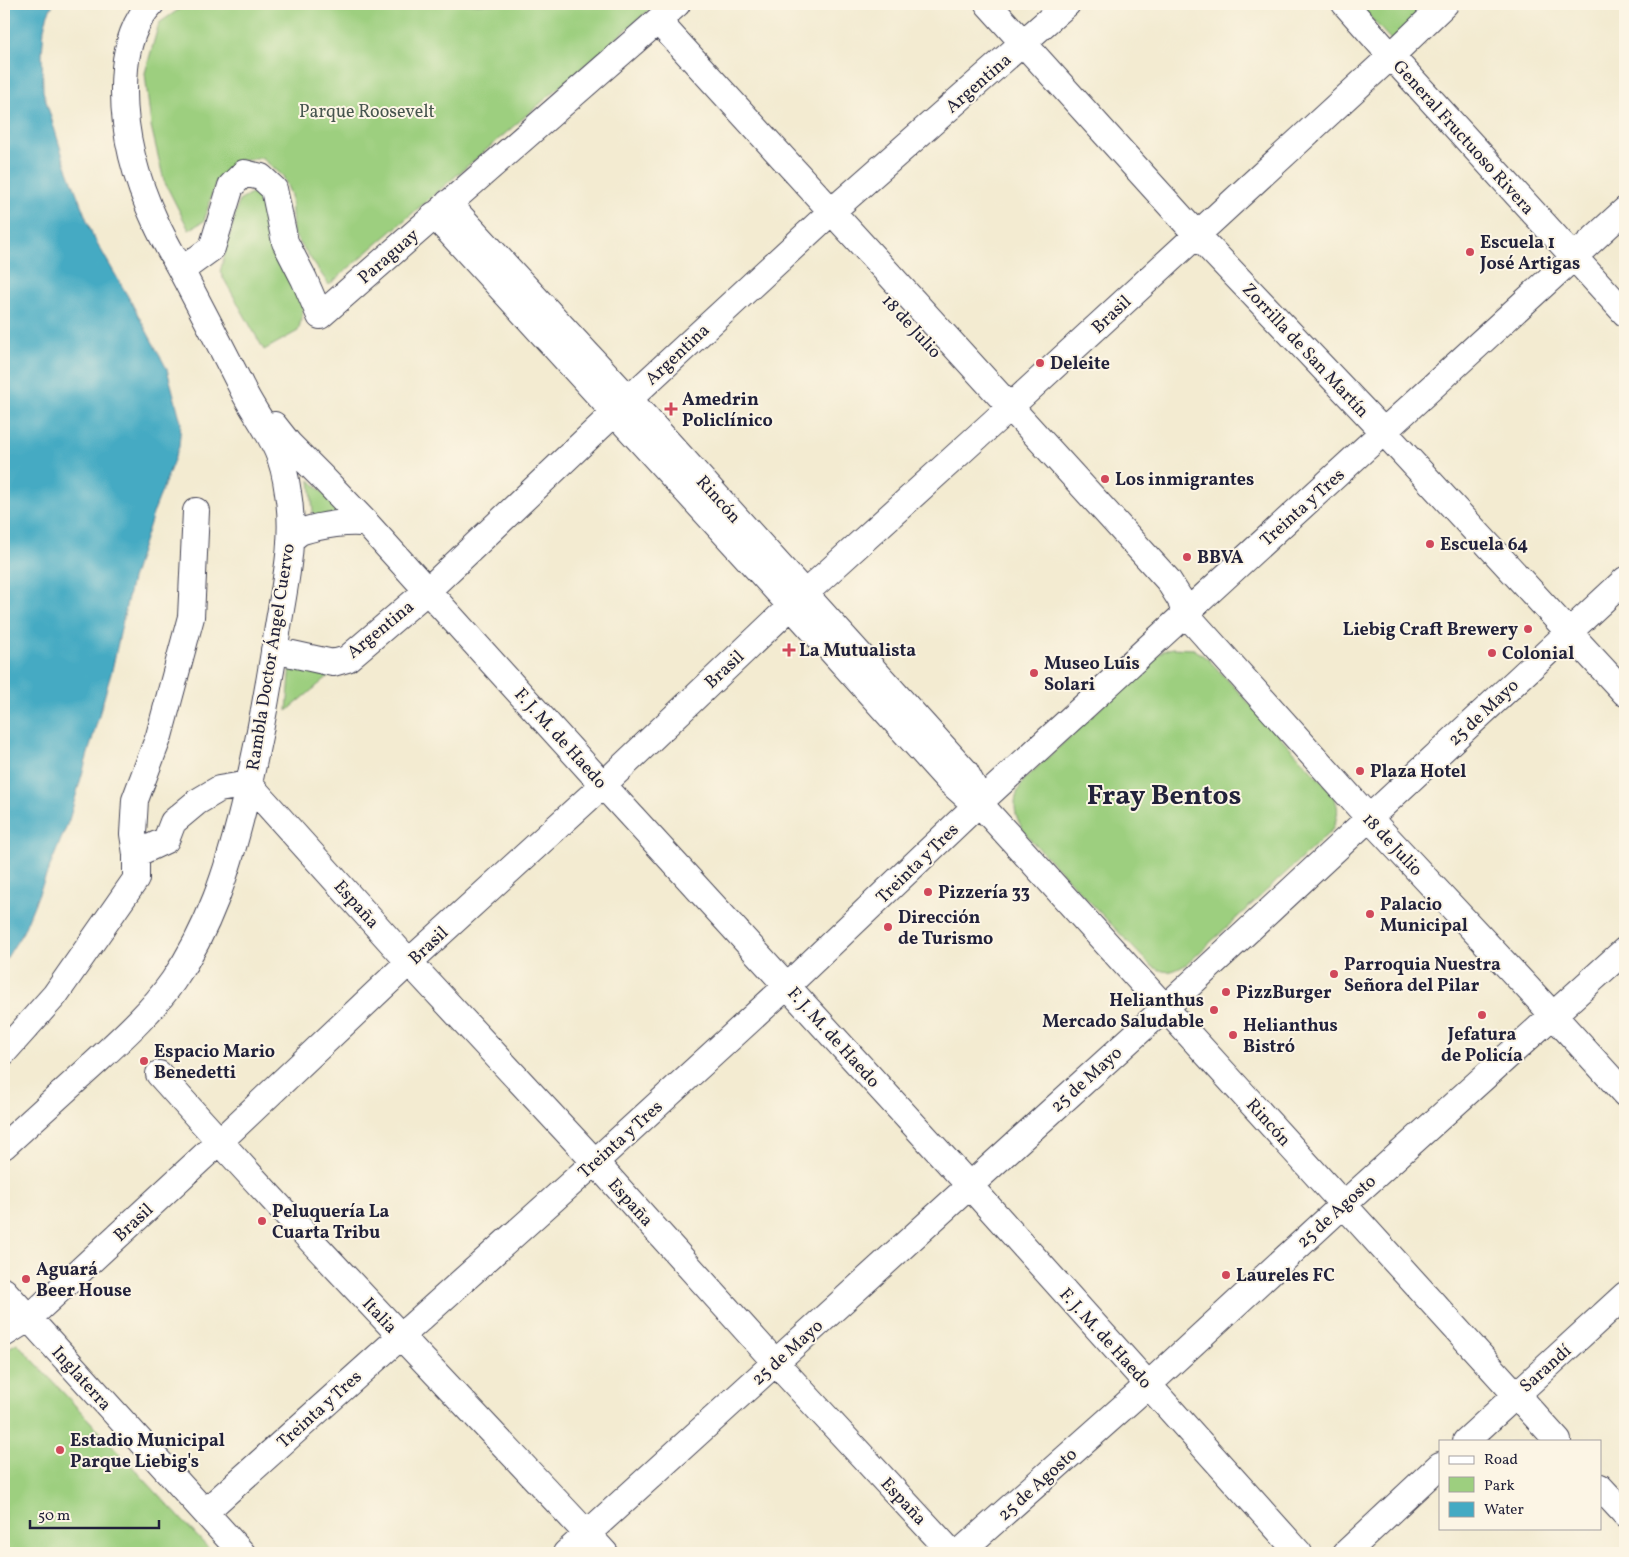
<svg xmlns="http://www.w3.org/2000/svg" width="1629" height="1557" viewBox="0 0 1629 1557" font-family="Vollkorn,serif">
  <rect width="100%" height="100%" fill="#fcf5e5"/>
  <filter id="ink" filterUnits="userSpaceOnUse"><feTurbulence type="fractalNoise" baseFrequency=".02" numOctaves="2"/><feDisplacementMap in="SourceGraphic" scale="10" xChannelSelector="R" yChannelSelector="G"/><feConvolveMatrix kernelMatrix="1 2 1 2 8 2 1 2 1" color-interpolation-filters="sRGB"/></filter>
  <filter id="wash" filterUnits="userSpaceOnUse"><feTurbulence type="fractalNoise" baseFrequency=".0096" numOctaves="4" result="noise"/><feDisplacementMap in="SourceGraphic" scale="20" xChannelSelector="R" yChannelSelector="G"/><feGaussianBlur stdDeviation="1.12" result="paint"/><feColorMatrix in="noise" values="0 0 0 0 0 0 0 0 0 0 0 0 0 0 0 0 0 1.4 0 .05"/><feComposite in="paint" operator="in"/></filter>
  <g filter="url(#wash)">
    <rect width="100%" height="100%" fill="#f3ebd1"/>
    <path fill="#9dcf7f" stroke="#60785d" d="M 187,4 L 656,4 L 329,285 L 293,233 L 291,195 L 283,176 L 262,158 L 239,160 L 216,181 L 204,221 L 189,230 L 164,181 L 151,126 L 145,73 L 159,23 Z
      M 1358,4 L 1433,4 L 1392,41 Z
      M 253,193 L 264,198 L 271,241 L 304,299 L 302,317 L 298,331 L 264,350 L 220,272 L 239,201 Z
      M 310,480 L 347,516 L 314,522 Z
      M 1172,648 L 1194,649 L 1209,660 L 1326,786 C 1339,802 1341,811 1332,830 L 1187,964 C 1171,973 1165,975 1149,964 L 1030,839 C 1014,819 1009,802 1024,780 L 1154,658 L 1163,651 Z
      M 291,663 L 336,670 L 287,711 Z
      M 17,1343 L 209,1549 L 212,1553 L 4,1553 L 4,1351 Z"/>
    <path fill="#44aac3" stroke="#33667f" d="M 4,4 L 53,4 L 48,14 L 44,29 L 42,54 L 43,91 L 64,160 L 93,236 L 130,300 L 167,369 L 181,422 L 179,447 L 154,511 L 132,579 L 112,670 L 69,820 L 23,932 L 4,962 Z"/>
  </g>
  <g filter="url(#ink)">
    <g fill="none" stroke-linecap="round" stroke-linejoin="round">
      <g stroke="#414052" stroke-width="28">
        <path id="minor" d="M 988,4 L 1197,235 L 1384,432 L 1625,693
          M 1345,4 L 1391,56 L 1625,313
          M 658,21 L 1168,580 L 1180,599 L 1185,613 L 1369,818 L 1553,1015 L 1625,1094
          M 448,203 L 629,399 L 965,771 L 975,790 L 979,803
          M 434,215 L 791,606 L 949,781 L 967,797 L 979,803 L 1558,1441
          M 180,268 L 190,264 L 212,248 L 231,186 L 244,173 L 261,177 L 274,189 L 285,242 L 304,279 L 320,316 L 677,4
          M 274,425 L 289,444 L 321,476 L 367,524
          M 290,541 C 294,537 297,533 303,531 C 319,526 351,520 367,524 L 603,785 L 969,1185 L 1299,1553
          M 274,650 L 333,663 L 347,659 L 428,590 L 629,399 L 831,212 L 1067,4
          M 136,854 L 166,840 L 173,822 L 197,802 L 219,789 L 249,784 L 409,962 L 595,1162 L 775,1362 L 952,1553
          M 4,1052 L 55,995 L 136,879 L 136,854 L 133,834 L 135,800 L 159,736 L 191,617 L 196,511
          M 159,1074 C 304,1237 456,1393 605,1553
          M 4,1146 C 34,1119 64,1091 94,1064 C 122,1038 151,1012 173,981 C 209,929 228,870 243,809 C 257,751 268,692 277,633 C 284,588 296,539 288,493 C 286,478 283,463 277,450 C 268,430 255,413 245,394 C 225,354 204,314 183,274 C 174,257 164,241 156,223 C 133,174 120,123 125,68 C 127,46 135,20 151,4
          M 4,1291 L 242,1553
          M 4,1334 L 28,1319 L 219,1142 L 409,962 L 603,785 L 791,606 L 997,419 L 1391,56 L 1445,4
          M 1466,1441 L 1625,1295
          M 1600,1487 L 1625,1514
          M 205,1512 L 595,1162 L 787,986 L 979,803 L 1625,210
          M 566,1553 L 1166,1007 L 1625,580
          M 959,1553 L 1148,1385 L 1343,1205 L 1625,950
          M 1346,1553 L 1440,1465"/>
      </g>
      <use href="#minor" stroke="#fff" stroke-width="26"/>
    </g>
  </g>
  <g fill="#d1495b" stroke="#fcf5e5" stroke-width="2">
    <circle cx="1470" cy="252" r="5"/>
    <circle cx="1040" cy="363" r="5"/>
    <path d="M668.5 401.5h5v5h5v5h-5v5h-5v-5h-5v-5h5z"/>
    <circle cx="1105" cy="479" r="5"/>
    <circle cx="1430" cy="544" r="5"/>
    <circle cx="1187" cy="557" r="5"/>
    <circle cx="1528" cy="629" r="5"/>
    <path d="M786.5 642.5h5v5h5v5h-5v5h-5v-5h-5v-5h5z"/>
    <circle cx="1492" cy="653" r="5"/>
    <circle cx="1034" cy="673" r="5"/>
    <circle cx="1360" cy="771" r="5"/>
    <circle cx="928" cy="892" r="5"/>
    <circle cx="1370" cy="914" r="5"/>
    <circle cx="888" cy="927" r="5"/>
    <circle cx="1334" cy="974" r="5"/>
    <circle cx="1226" cy="992" r="5"/>
    <circle cx="1214" cy="1010" r="5"/>
    <circle cx="1482" cy="1015" r="5"/>
    <circle cx="1233" cy="1035" r="5"/>
    <circle cx="144" cy="1061" r="5"/>
    <circle cx="262" cy="1221" r="5"/>
    <circle cx="1226" cy="1275" r="5"/>
    <circle cx="26" cy="1279" r="5"/>
    <circle cx="60" cy="1450" r="5"/>
  </g>
  <g text-anchor="middle" stroke-width="4" stroke-linejoin="round" paint-order="stroke">
    <g font-size="18" fill="#22223b" stroke="#fcf5e5">
      <text transform="translate(978 83) rotate(-41)" y="6">Argentina</text>
      <text transform="translate(1464 137) rotate(48)" y="6">General Fructuoso Rivera</text>
      <text transform="translate(388 256) rotate(-41)" y="6">Paraguay</text>
      <text transform="translate(1111 314) rotate(-43)" y="6">Brasil</text>
      <text transform="translate(912 326) rotate(48)" y="6">18 de Julio</text>
      <text transform="translate(1306 350) rotate(47)" y="6">Zorrilla de San Martín</text>
      <text transform="translate(677 354) rotate(-43)" y="6">Argentina</text>
      <text transform="translate(719 499) rotate(48)" y="6">Rincón</text>
      <text transform="translate(1302 507) rotate(-42)" y="6">Treinta y Tres</text>
      <text transform="translate(380 629) rotate(-39)" y="6">Argentina</text>
      <text transform="translate(270 657) rotate(-81)" y="6">Rambla Doctor Ángel Cuervo</text>
      <text transform="translate(724 669) rotate(-43)" y="6">Brasil</text>
      <text transform="translate(1483 712) rotate(-43)" y="6">25 de Mayo</text>
      <text transform="translate(561 738) rotate(48)" y="6">F. J. M. de Haedo</text>
      <text transform="translate(1393 844) rotate(47)" y="6">18 de Julio</text>
      <text transform="translate(917 863) rotate(-44)" y="6">Treinta y Tres</text>
      <text transform="translate(357 904) rotate(48)" y="6">España</text>
      <text transform="translate(428 945) rotate(-43)" y="6">Brasil</text>
      <text transform="translate(834 1037) rotate(48)" y="6">F. J. M. de Haedo</text>
      <text transform="translate(1086 1079) rotate(-42)" y="6">25 de Mayo</text>
      <text transform="translate(1269 1122) rotate(48)" y="6">Rincón</text>
      <text transform="translate(620 1139) rotate(-42)" y="6">Treinta y Tres</text>
      <text transform="translate(631 1202) rotate(48)" y="6">España</text>
      <text transform="translate(1336 1211) rotate(-42)" y="6">25 de Agosto</text>
      <text transform="translate(133 1222) rotate(-43)" y="6">Brasil</text>
      <text transform="translate(380 1315) rotate(47)" y="6">Italia</text>
      <text transform="translate(1106 1338) rotate(48)" y="6">F. J. M. de Haedo</text>
      <text transform="translate(787 1352) rotate(-42)" y="6">25 de Mayo</text>
      <text transform="translate(1545 1368) rotate(-42)" y="6">Sarandí</text>
      <text transform="translate(82 1378) rotate(48)" y="6">Inglaterra</text>
      <text transform="translate(319 1409) rotate(-42)" y="6">Treinta y Tres</text>
      <text transform="translate(1037 1484) rotate(-42)" y="6">25 de Agosto</text>
      <text transform="translate(904 1501) rotate(47)" y="6">España</text>
    </g>
    <g font-size="18" fill="#47564f" stroke="#fcf5e5">
      <text x="367" y="117">Parque Roosevelt</text>
    </g>
    <g font-size="18" font-weight="bold" fill="#22223b" stroke="#fcf5e5" text-anchor="start">
      <text x="1480" y="248">Escuela 1<tspan x="1480" dy="21">José Artigas</tspan></text>
      <text x="1050" y="369">Deleite</text>
      <text x="682" y="405">Amedrin<tspan x="682" dy="21">Policlínico</tspan></text>
      <text x="1115" y="485">Los inmigrantes</text>
      <text x="1440" y="550">Escuela 64</text>
      <text x="1197" y="563">BBVA</text>
      <text x="1518" y="635" text-anchor="end">Liebig Craft Brewery</text>
      <text x="799" y="656">La Mutualista</text>
      <text x="1502" y="659">Colonial</text>
      <text x="1044" y="669">Museo Luis<tspan x="1044" dy="21">Solari</tspan></text>
      <text x="1370" y="777">Plaza Hotel</text>
      <text x="938" y="898">Pizzería 33</text>
      <text x="1380" y="910">Palacio<tspan x="1380" dy="21">Municipal</tspan></text>
      <text x="898" y="923">Dirección<tspan x="898" dy="21">de Turismo</tspan></text>
      <text x="1344" y="970">Parroquia Nuestra<tspan x="1344" dy="21">Señora del Pilar</tspan></text>
      <text x="1236" y="998">PizzBurger</text>
      <text x="1204" y="1006" text-anchor="end">Helianthus<tspan x="1204" dy="21">Mercado Saludable</tspan></text>
      <text x="1243" y="1031">Helianthus<tspan x="1243" dy="21">Bistró</tspan></text>
      <text x="1482" y="1040" text-anchor="middle">Jefatura<tspan x="1482" dy="21">de Policía</tspan></text>
      <text x="154" y="1057">Espacio Mario<tspan x="154" dy="21">Benedetti</tspan></text>
      <text x="272" y="1217">Peluquería La<tspan x="272" dy="21">Cuarta Tribu</tspan></text>
      <text x="36" y="1275">Aguará<tspan x="36" dy="21">Beer House</tspan></text>
      <text x="1236" y="1281">Laureles FC</text>
      <text x="70" y="1446">Estadio Municipal<tspan x="70" dy="21">Parque Liebig's</tspan></text>
    </g>
    <g font-size="28" font-weight="bold" fill="#22223b" stroke="#fcf5e5">
      <text x="1164" y="804">Fray Bentos</text>
    </g>
  </g>
  <rect width="1629" height="1557" fill="none" stroke="#fcf5e5" stroke-width="20"/>
  <rect x="1439" y="1440" width="162" height="90" fill="#fcf5e5" stroke="#a5a1a1"/>
  <rect x="1449" y="1456" width="25" height="8" fill="#ffffff" stroke="#a5a1a1"/>
  <text x="1484" y="1464" font-size="15" fill="#22223b">Road</text>
  <rect x="1449" y="1477" width="25" height="15" fill="#9dcf7f" stroke="#a5a1a1"/>
  <text x="1484" y="1490" font-size="15" fill="#22223b">Park</text>
  <rect x="1449" y="1502" width="25" height="15" fill="#44aac3" stroke="#a5a1a1"/>
  <text x="1484" y="1514" font-size="15" fill="#22223b">Water</text>
  <path d="M30 1520v8h129v-8" fill="none" stroke="#22223b" stroke-width="2.5"/>
  <text x="38" y="1520" font-size="15" fill="#22223b" stroke="#fcf5e5" stroke-width="4" paint-order="stroke">50 m</text>
</svg>
